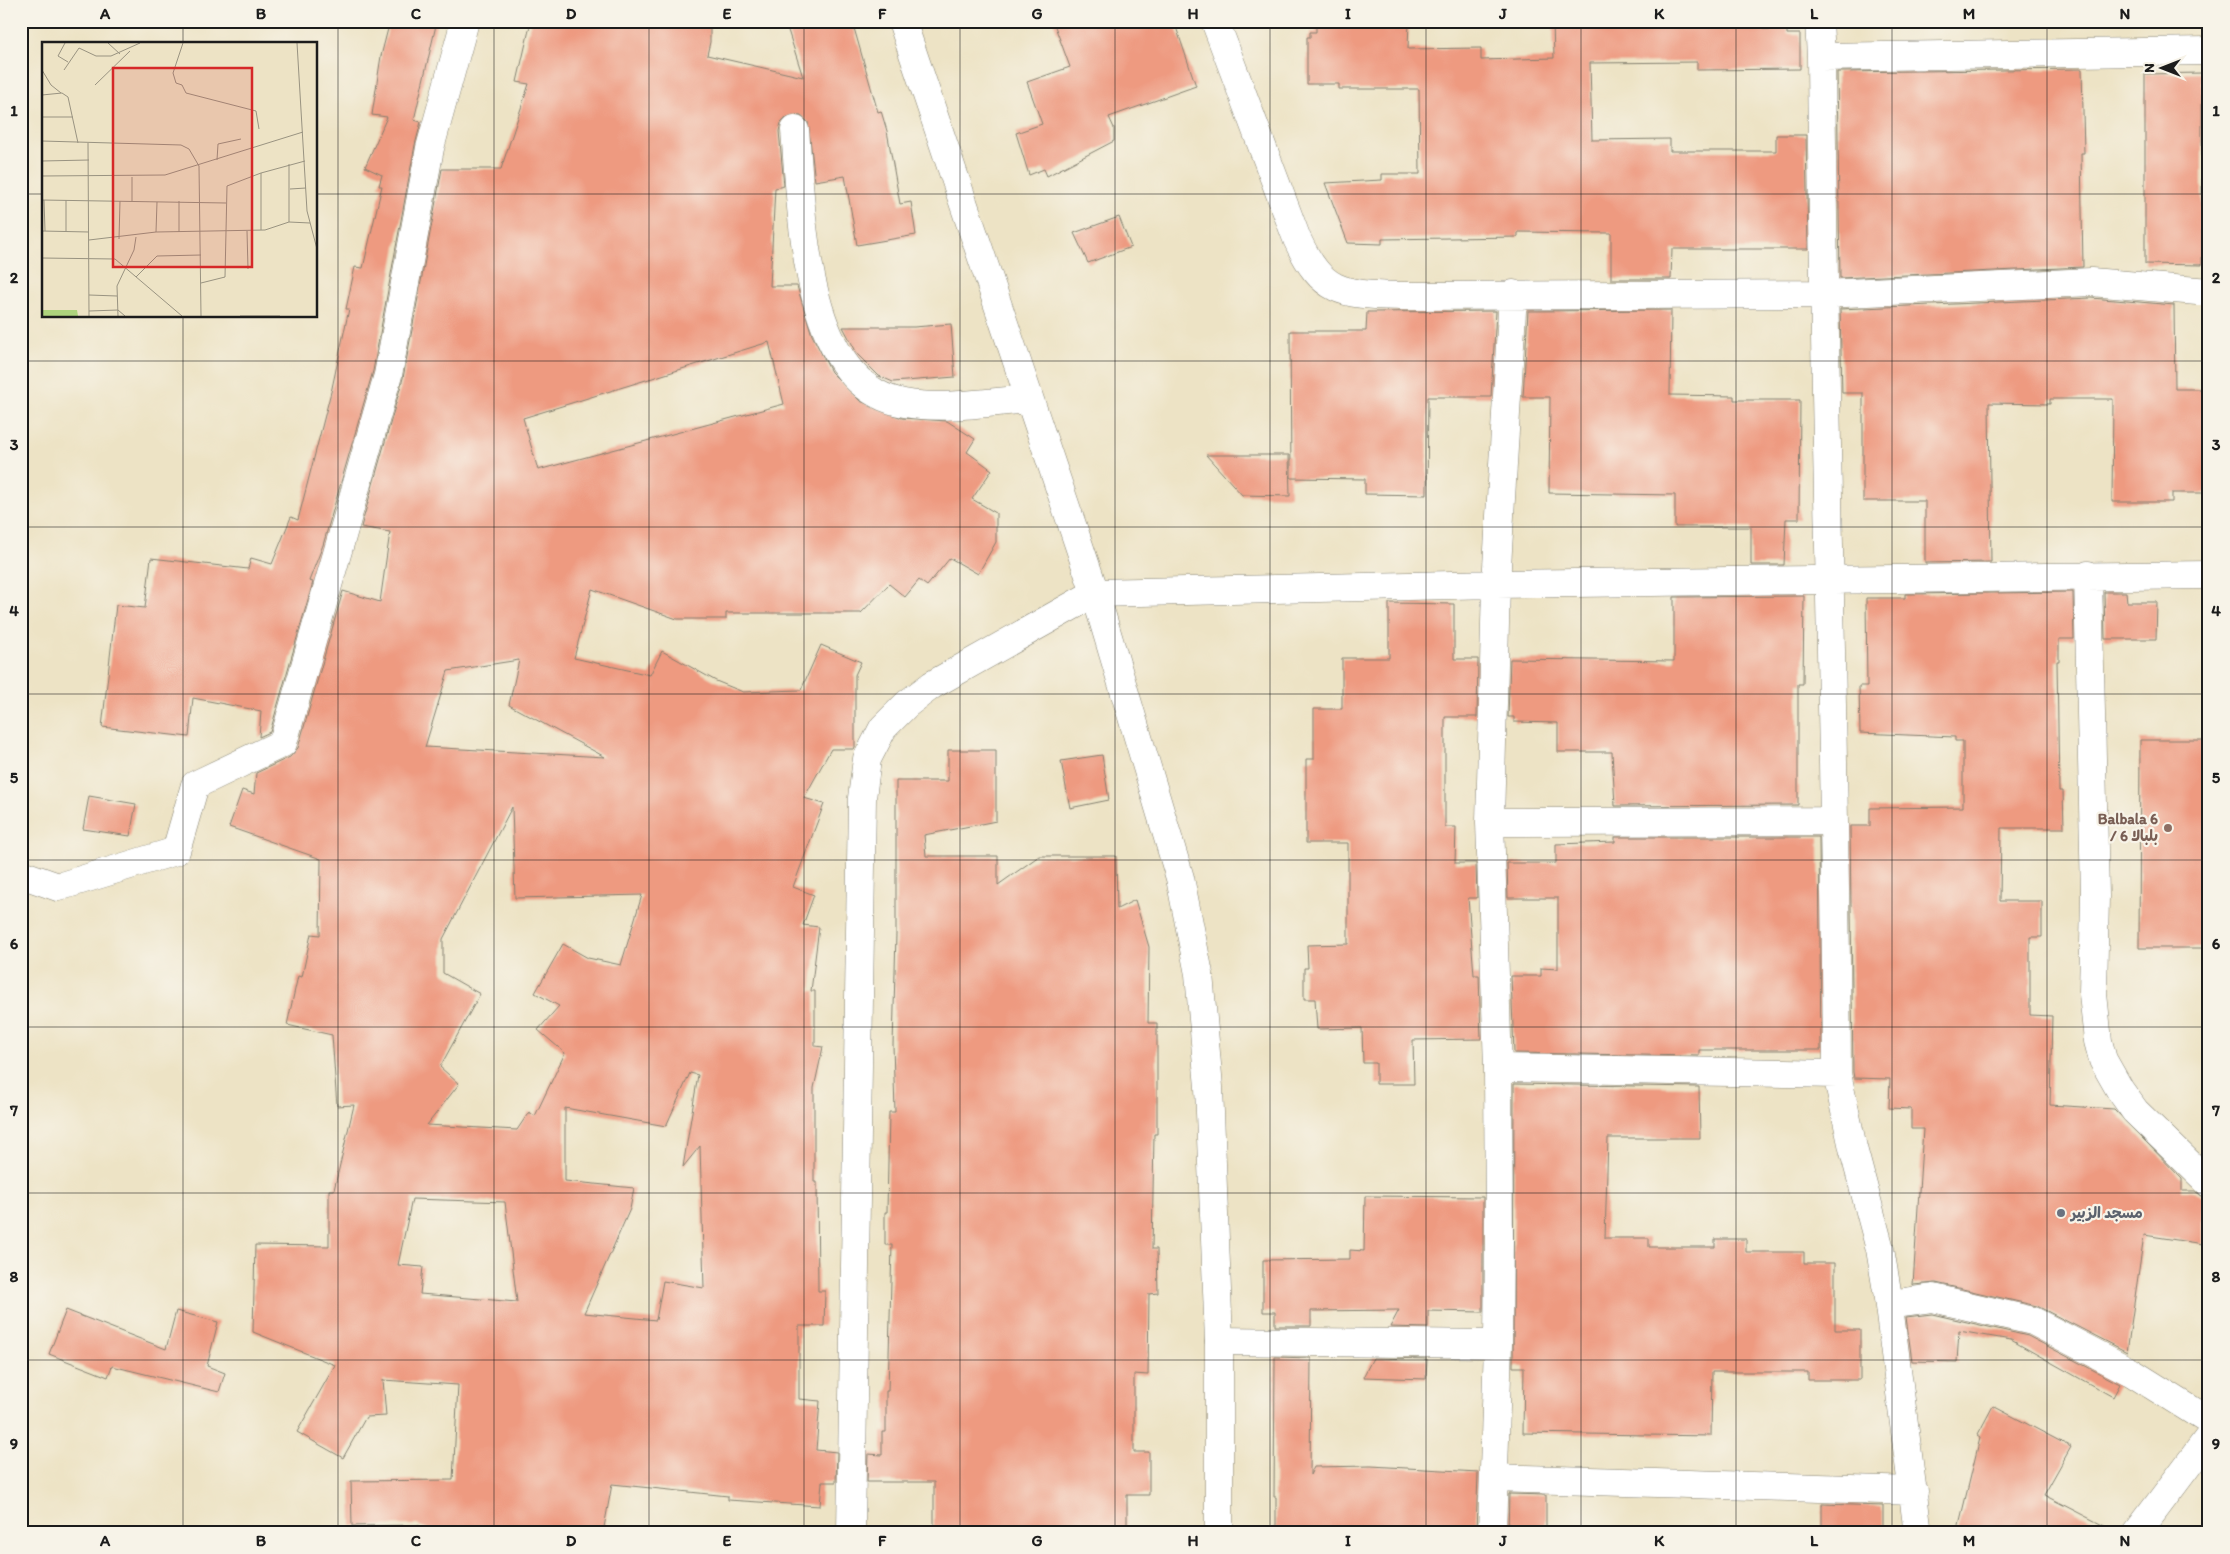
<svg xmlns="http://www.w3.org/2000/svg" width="2230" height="1554" viewBox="0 0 2230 1554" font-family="Itim,'Playpen Sans Arabic',sans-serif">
  <rect width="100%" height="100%" fill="#f7f3e8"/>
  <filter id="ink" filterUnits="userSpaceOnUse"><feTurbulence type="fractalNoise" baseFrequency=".02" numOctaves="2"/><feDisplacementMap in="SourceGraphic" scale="10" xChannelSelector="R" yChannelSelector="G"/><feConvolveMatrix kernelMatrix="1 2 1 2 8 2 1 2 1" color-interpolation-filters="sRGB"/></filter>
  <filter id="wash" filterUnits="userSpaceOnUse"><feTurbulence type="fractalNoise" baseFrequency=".0096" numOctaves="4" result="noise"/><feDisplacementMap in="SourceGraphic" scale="20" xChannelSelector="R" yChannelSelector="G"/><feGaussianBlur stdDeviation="1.12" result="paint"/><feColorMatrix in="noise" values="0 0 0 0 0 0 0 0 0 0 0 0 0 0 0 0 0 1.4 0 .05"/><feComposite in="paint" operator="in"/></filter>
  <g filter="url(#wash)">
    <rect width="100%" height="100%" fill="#ede3c5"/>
    <g id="blocks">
      <path fill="#ee9a80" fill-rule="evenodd" d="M 390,21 L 437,21 L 414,120 L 421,122 L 415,145 L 373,371 L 323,545 L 309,581 L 313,582 L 270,732 L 259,737 L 261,711 L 193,698 L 189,737 L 102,727 L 116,605 L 145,608 L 151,558 L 248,569 L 251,558 L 272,564 L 291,517 L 298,520 L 332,388 L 349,309 L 346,309 L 355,267 L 363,268 L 382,186 L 379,186 L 382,175 L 365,167 L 387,117 L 372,115 L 381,56 Z
        M 531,21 L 710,21 L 710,42 L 707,55 L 803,77 L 785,21 L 852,21 L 878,112 L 881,111 L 887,131 L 900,204 L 911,202 L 916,235 L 857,245 L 845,176 L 815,181 L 808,122 L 801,116 L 793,115 L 787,117 L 781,123 L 779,131 L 784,186 L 775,188 L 770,286 L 797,286 L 812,335 L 831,372 L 860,401 L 902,418 L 947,421 L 975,439 L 967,452 L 992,470 L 972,499 L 996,513 L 996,542 L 978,574 L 950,558 L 927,586 L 919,580 L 905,597 L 889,584 L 861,613 L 726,613 L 726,619 L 677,619 L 592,589 L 574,658 L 650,675 L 662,651 L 716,681 L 743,692 L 801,690 L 821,645 L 861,662 L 855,675 L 855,747 L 854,749 L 831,749 L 804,798 L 824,804 L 793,887 L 814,895 L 803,925 L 819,927 L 811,991 L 815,991 L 815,1046 L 823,1047 L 814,1088 L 814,1182 L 817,1182 L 818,1291 L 825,1291 L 824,1326 L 799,1326 L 799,1399 L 820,1401 L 816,1450 L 837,1452 L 836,1482 L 822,1482 L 820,1506 L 728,1500 L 728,1496 L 612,1484 L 603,1533 L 438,1533 L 417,1525 L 352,1526 L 351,1481 L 453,1480 L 458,1385 L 383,1380 L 386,1416 L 366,1417 L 343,1458 L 297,1432 L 335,1365 L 253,1332 L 255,1245 L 329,1246 L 329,1190 L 334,1190 L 354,1105 L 337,1106 L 332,1035 L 287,1025 L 298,976 L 302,977 L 311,934 L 320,935 L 321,859 L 229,827 L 242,790 L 254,794 L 256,773 L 290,757 L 298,748 L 343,591 L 380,602 L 390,532 L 361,527 L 403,378 L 442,169 L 501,169 L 529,84 L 517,82 ZM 769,342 L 784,404 L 538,470 L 523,418 ZM 519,660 L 509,705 L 605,757 L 425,747 L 448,671 ZM 512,807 L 515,898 L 642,895 L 621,965 L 588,958 L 563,944 L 535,993 L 559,1006 L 538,1030 L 565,1053 L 535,1116 L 529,1112 L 517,1130 L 427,1125 L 459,1084 L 440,1067 L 480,994 L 443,973 L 443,939 ZM 690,1073 L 698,1075 L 683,1167 L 700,1146 L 704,1288 L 663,1281 L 656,1320 L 584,1313 L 630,1209 L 634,1188 L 565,1181 L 565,1108 L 666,1126 ZM 412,1199 L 505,1202 L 517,1302 L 420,1294 L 423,1267 L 398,1265 Z
        M 1053,21 L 1174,21 L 1196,86 L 1109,117 L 1114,128 L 1114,141 L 1047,176 L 1044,169 L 1029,175 L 1016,133 L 1042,124 L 1027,82 L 1070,67 Z
        M 1316,21 L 1409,21 L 1408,49 L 1481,48 L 1481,60 L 1554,58 L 1553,21 L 1764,21 L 1764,29 L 1787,29 L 1787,34 L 1800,34 L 1800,69 L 1697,70 L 1697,62 L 1590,63 L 1592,140 L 1670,139 L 1670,151 L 1776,151 L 1776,135 L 1806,135 L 1808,249 L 1672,249 L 1671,279 L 1611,279 L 1611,233 L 1518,232 L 1518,237 L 1382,239 L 1382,244 L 1348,243 L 1325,183 L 1382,180 L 1382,174 L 1420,174 L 1419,89 L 1339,89 L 1339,84 L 1307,84 L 1307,37 L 1310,37 L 1310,32 L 1316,32 Z
        M 2082,69 L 2084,153 L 2081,153 L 2083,267 L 1840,278 L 1837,72 Z
        M 2202,73 L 2202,265 L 2145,264 L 2145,74 Z
        M 1119,217 L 1131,247 L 1088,263 L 1074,233 Z
        M 2091,298 L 2174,305 L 2175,389 L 2209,389 L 2209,493 L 2172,493 L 2172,502 L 2112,502 L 2113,399 L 2050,399 L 2050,404 L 1989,403 L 1991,562 L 1925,563 L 1925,501 L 1863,501 L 1863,393 L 1842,393 L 1840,309 Z
        M 1671,310 L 1670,395 L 1734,396 L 1734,400 L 1800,400 L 1799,519 L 1786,519 L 1784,565 L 1751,565 L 1751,527 L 1675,527 L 1675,495 L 1549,493 L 1550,397 L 1523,397 L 1528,311 Z
        M 1496,311 L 1491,397 L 1428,397 L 1427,495 L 1365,494 L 1365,479 L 1291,478 L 1290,331 L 1366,331 L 1367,312 Z
        M 951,324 L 955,377 L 893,382 L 879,376 L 858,355 L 843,327 L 914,327 Z
        M 1206,455 L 1289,455 L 1290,496 L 1242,495 Z
        M 2073,592 L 2074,639 L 2059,639 L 2059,661 L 2057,661 L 2059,791 L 2063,791 L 2064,828 L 2001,828 L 2000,901 L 2042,901 L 2042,937 L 2030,937 L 2030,1015 L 2052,1016 L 2050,1105 L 2114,1109 L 2182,1179 L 2182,1191 L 2195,1191 L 2203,1197 L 2203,1244 L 2144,1235 L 2127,1352 L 2037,1306 L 1936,1283 L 1913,1285 L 1923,1129 L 1911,1129 L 1911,1109 L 1889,1108 L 1890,1079 L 1854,1078 L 1853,1072 L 1850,826 L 1870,826 L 1870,808 L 1963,807 L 1963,741 L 1955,741 L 1955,737 L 1860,733 L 1859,686 L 1867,686 L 1866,598 L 1905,598 L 1905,594 Z
        M 2104,592 L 2126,592 L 2127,602 L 2157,602 L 2156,639 L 2105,639 Z
        M 1804,596 L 1803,684 L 1798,684 L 1798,805 L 1615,806 L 1612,752 L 1558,752 L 1558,723 L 1514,722 L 1514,717 L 1508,717 L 1510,659 L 1674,661 L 1674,597 Z
        M 1389,603 L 1454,604 L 1454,659 L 1478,659 L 1477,717 L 1445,717 L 1445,827 L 1456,827 L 1455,863 L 1476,863 L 1477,898 L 1468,898 L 1474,975 L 1479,975 L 1481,1039 L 1413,1040 L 1414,1084 L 1376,1084 L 1376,1063 L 1363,1063 L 1362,1028 L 1317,1029 L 1315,999 L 1304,999 L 1304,968 L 1308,968 L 1307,945 L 1348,944 L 1348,843 L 1306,843 L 1306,759 L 1314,759 L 1314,709 L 1342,709 L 1342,658 L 1389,658 Z
        M 2140,740 L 2209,740 L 2209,948 L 2139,948 Z
        M 948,750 L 996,750 L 996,821 L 924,835 L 926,856 L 998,856 L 998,885 L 1039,856 L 1116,856 L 1117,909 L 1135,900 L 1149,947 L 1148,1023 L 1157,1023 L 1157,1134 L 1154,1134 L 1152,1249 L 1157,1249 L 1158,1293 L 1149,1294 L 1148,1375 L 1134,1374 L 1134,1452 L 1149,1452 L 1149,1495 L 1127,1495 L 1127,1533 L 934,1533 L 934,1482 L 867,1482 L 868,1454 L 882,1455 L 882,1432 L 886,1432 L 886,1391 L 888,1391 L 892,1245 L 885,1245 L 885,1212 L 887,1212 L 889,1112 L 895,1112 L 893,1045 L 896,934 L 896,781 L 948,781 Z
        M 1102,755 L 1109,800 L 1070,808 L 1061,761 Z
        M 89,796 L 136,804 L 130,836 L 83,829 Z
        M 1615,837 L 1819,837 L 1821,1050 L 1699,1050 L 1699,1056 L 1514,1053 L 1511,976 L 1541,976 L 1541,968 L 1558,969 L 1558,898 L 1508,898 L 1507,863 L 1556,863 L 1556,844 L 1615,842 Z
        M 1514,1084 L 1699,1087 L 1700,1138 L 1608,1138 L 1605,1238 L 1649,1238 L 1649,1247 L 1715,1247 L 1715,1239 L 1746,1239 L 1746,1252 L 1804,1252 L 1804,1263 L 1835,1263 L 1835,1330 L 1860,1330 L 1860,1380 L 1808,1380 L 1808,1372 L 1712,1372 L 1711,1436 L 1523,1433 L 1524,1367 L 1513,1367 Z
        M 1365,1196 L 1483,1197 L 1483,1312 L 1428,1311 L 1428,1328 L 1390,1327 L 1399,1310 L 1311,1311 L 1311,1326 L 1275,1326 L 1275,1312 L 1263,1312 L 1263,1260 L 1350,1259 L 1350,1250 L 1364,1251 Z
        M 66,1310 L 166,1349 L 176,1311 L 218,1322 L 207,1366 L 225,1373 L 219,1392 L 112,1366 L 108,1377 L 49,1354 Z
        M 1932,1314 L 2028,1336 L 2120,1384 L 2113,1397 L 2011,1340 L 1959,1331 L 1957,1362 L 1912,1361 L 1906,1317 Z
        M 1275,1357 L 1311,1358 L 1310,1475 L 1314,1467 L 1371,1466 L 1478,1472 L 1476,1533 L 1276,1533 L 1276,1497 L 1274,1497 Z
        M 1373,1358 L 1427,1359 L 1426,1379 L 1363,1377 Z
        M 1993,1406 L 2071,1447 L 2044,1495 L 2118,1533 L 1957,1533 L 1980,1438 L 1977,1436 Z
        M 1509,1494 L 1546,1495 L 1546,1533 L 1508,1533 Z
        M 1822,1504 L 1883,1506 L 1883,1533 L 1822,1533 Z"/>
    </g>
  </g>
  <g filter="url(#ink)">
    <use href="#blocks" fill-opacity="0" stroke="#848070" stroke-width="1"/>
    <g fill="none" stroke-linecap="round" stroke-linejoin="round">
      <g stroke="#848070" stroke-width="29">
        <path id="minor" d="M 1215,21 L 1297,239 C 1323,295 1343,294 1401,296 L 1823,294 L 2091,282 L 2209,292
          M 1819,21 L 1821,57 C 1824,396 1835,735 1837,1074 L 1853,1148 L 1880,1249 L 1887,1291 L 1918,1533
          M 1821,57 L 2209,51
          M 795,130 C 802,209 802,386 904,403 C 944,410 989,402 1029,399
          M 2088,575 L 2095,896 L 2093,994 L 2098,1041 L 2103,1060 L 2120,1090 L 2135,1111 L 2209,1183
          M 1490,822 L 1834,821
          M 21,874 L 58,887 L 176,851 L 195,785 L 283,743 L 388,375 L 430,148 L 465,21
          M 1498,1068 L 1837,1074
          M 1889,1304 L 1933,1298 L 2033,1321 L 2131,1372 L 2209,1421
          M 1219,1341 L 1498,1344
          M 1494,1478 L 1914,1491
          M 851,1533 L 862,798 L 867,759 L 883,728 L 907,704 L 932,685 L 1095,593 L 1496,584 L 2209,575
          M 1492,1533 L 1498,1344 L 1499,1239 L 1498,1068 L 1490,822 L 1496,584 L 1513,294"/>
      </g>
      <g stroke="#848070" stroke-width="29">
        <path id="tertiary" d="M 2137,1533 L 2209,1437"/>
      </g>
      <g stroke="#848070" stroke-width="29">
        <path id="secondary" d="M 902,21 L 1095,593 L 1180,878 L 1199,974 L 1209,1087 L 1219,1341 L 1219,1533"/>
      </g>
      <use href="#minor" stroke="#fff" stroke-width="28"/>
      <use href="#tertiary" stroke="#fff" stroke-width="28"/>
      <use href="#secondary" stroke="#fff" stroke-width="28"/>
    </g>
  </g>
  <path fill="none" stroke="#1c1c1c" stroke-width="1" stroke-opacity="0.55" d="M 183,21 L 183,44M 338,21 L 338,1533M 494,21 L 494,1533M 649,21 L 649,1533M 804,21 L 804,1533M 960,21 L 960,1533M 1115,21 L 1115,1533M 1270,21 L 1270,1533M 1426,21 L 1426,1533M 1581,21 L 1581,1533M 1736,21 L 1736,1533M 1892,21 L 1892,1533M 2047,21 L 2047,1533M 21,194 L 44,194M 316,194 L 2209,194M 183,316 L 183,1533M 21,361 L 2209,361M 21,527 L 2209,527M 21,694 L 2209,694M 21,860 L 2209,860M 21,1027 L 2209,1027M 21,1193 L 2209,1193M 21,1360 L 2209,1360"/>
  <circle fill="#8d6e63" stroke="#f7f3e8" stroke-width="2" cx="2168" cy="828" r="5"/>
  <circle fill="#6b7280" stroke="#f7f3e8" stroke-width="2" cx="2061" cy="1213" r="5"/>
  <g text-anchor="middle" stroke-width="4.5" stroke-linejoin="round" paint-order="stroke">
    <g font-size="15" font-weight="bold" fill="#785e54" stroke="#f7f3e8" text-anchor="end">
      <text x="2158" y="824">Balbala 6<tspan x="2158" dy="17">/ بلبالا 6</tspan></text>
    </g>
    <g font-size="15" font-weight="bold" fill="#5b616d" stroke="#f7f3e8" text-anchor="start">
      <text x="2071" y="1218">مسجد الزبير</text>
    </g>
  </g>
  <g transform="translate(42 42)">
    <rect width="275" height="275" fill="#ede3c5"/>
    <path d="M 0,268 L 35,268 L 36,274 L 0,274 Z" fill="#aed37d"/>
    <path fill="none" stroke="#999381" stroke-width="1" d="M 23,1 L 16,14 L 26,20M 66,1 L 78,12M 141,1 L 131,31 L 134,41 L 140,43 L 144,51 L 214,69 L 217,87M 255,1 L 265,169 L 275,207M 0,28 L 9,43 L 19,51M 22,28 L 37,6 L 54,14 L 69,14 L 98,1M 53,43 L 88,9M 0,53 L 20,51 L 26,55 L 36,101M 0,75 L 31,75M 0,99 L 139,103 L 147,107 L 157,124 L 159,274M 46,101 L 47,274M 175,118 L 176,102 L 199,97M 0,119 L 47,118M 247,122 L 247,180M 219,131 L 219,188M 0,134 L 123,133 L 261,90M 248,147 L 264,146M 0,158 L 184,161M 2,158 L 3,189M 24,158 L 24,189M 137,159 L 137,190M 90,160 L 90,135M 0,189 L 47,190M 205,189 L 206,227M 114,190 L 115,160M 77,197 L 78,159M 47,198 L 114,190 L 223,188 L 247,180 L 268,181M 0,216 L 73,217 L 140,274M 94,235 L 115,214 L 159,213M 159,241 L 183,235 L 185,144 L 219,131 L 263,119M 47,253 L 75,254M 47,269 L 76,268 L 83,274M 76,274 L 75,244 L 92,208 L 94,195M 198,274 L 238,274"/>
    <path fill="#d62828" fill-opacity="0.15" stroke="#d62828" stroke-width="2.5" d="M 71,26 L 210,26 L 210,225 L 71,225 Z"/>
    <rect width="275" height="275" fill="none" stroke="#1c1c1c" stroke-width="2.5"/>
  </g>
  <rect width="2230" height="1554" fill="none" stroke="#f7f3e8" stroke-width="55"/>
  <g transform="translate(2162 68) rotate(270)" stroke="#f7f3e8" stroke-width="4" paint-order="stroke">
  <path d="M0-4L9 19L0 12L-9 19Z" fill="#1c1c1c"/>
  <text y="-8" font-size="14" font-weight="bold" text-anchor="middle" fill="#1c1c1c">N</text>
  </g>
  <rect x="28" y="28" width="2174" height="1498" fill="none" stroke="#1c1c1c" stroke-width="2"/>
  <g font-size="16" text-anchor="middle" font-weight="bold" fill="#1c1c1c">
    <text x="105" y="19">A</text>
    <text x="261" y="19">B</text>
    <text x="416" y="19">C</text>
    <text x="571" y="19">D</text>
    <text x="727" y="19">E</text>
    <text x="882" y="19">F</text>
    <text x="1037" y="19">G</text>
    <text x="1193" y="19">H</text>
    <text x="1348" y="19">I</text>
    <text x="1503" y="19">J</text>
    <text x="1659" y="19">K</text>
    <text x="1814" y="19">L</text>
    <text x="1969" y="19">M</text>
    <text x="2125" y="19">N</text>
    <text x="14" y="116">1</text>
    <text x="2216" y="116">1</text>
    <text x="14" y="283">2</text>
    <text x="2216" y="283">2</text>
    <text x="14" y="450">3</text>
    <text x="2216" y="450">3</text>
    <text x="14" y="616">4</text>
    <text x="2216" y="616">4</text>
    <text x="14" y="783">5</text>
    <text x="2216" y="783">5</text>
    <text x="14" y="949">6</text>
    <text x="2216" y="949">6</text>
    <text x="14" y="1116">7</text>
    <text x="2216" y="1116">7</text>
    <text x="14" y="1282">8</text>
    <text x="2216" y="1282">8</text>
    <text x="14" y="1449">9</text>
    <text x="2216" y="1449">9</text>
    <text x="105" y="1546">A</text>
    <text x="261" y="1546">B</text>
    <text x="416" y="1546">C</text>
    <text x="571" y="1546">D</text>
    <text x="727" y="1546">E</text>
    <text x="882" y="1546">F</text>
    <text x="1037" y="1546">G</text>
    <text x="1193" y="1546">H</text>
    <text x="1348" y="1546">I</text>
    <text x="1503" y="1546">J</text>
    <text x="1659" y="1546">K</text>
    <text x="1814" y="1546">L</text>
    <text x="1969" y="1546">M</text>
    <text x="2125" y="1546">N</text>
  </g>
</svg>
